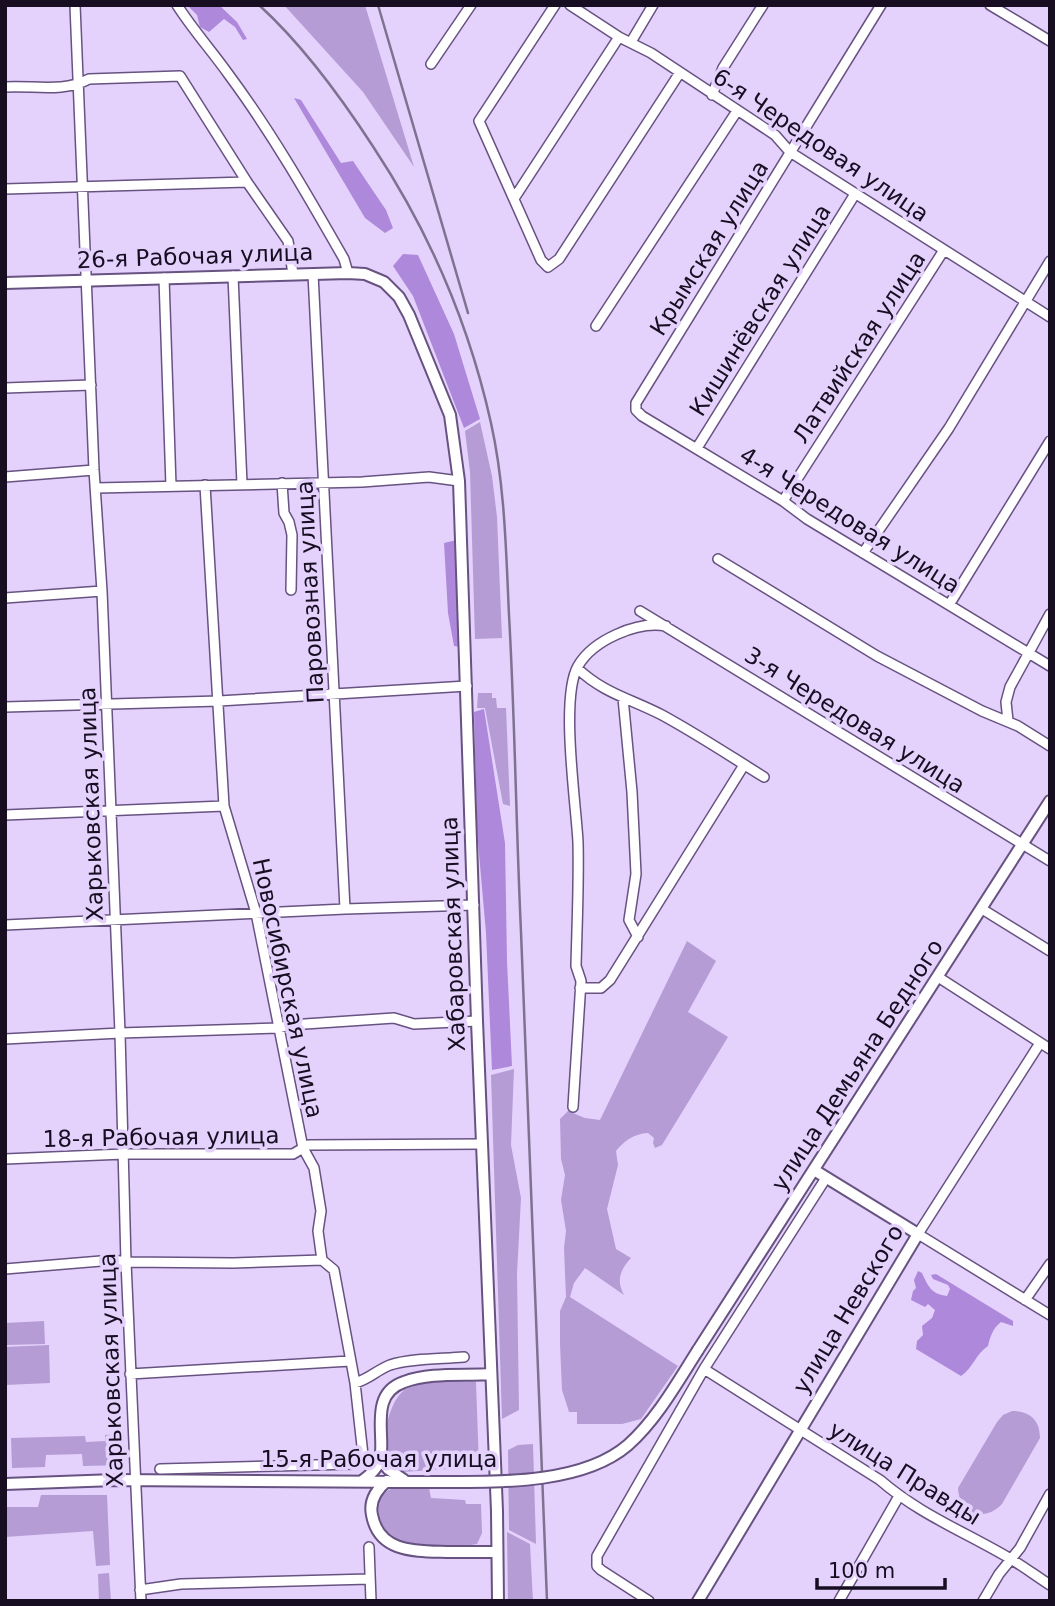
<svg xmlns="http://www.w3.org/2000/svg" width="1055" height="1606" viewBox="0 0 1055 1606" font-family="'DejaVu Sans',sans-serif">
  <rect width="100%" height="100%" fill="#e4d2fd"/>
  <path fill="#b59cd5" d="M 284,5 L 365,5 L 414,167 L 363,92 Z
    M 480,422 L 492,476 L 497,517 L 502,638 L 475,639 L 470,472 L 465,431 Z
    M 478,693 L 492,693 L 492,698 L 496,698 L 497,708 L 506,708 L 510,806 L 503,804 L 485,708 L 477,708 Z
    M 687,941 L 716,961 L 688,1012 L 728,1037 L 662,1145 L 655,1148 L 653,1143 L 654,1138 L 648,1133 C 634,1134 625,1140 616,1151 L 618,1165 L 607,1209 L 616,1249 L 631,1258 C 620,1270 616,1281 624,1295 L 585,1268 L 574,1283 L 570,1297 L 678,1366 L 641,1419 L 622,1424 L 577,1424 L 577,1412 L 569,1412 L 562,1390 L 560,1344 L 560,1311 L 566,1297 L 564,1248 L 566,1231 L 561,1200 L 565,1175 L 561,1159 L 560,1119 L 568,1111 L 585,1118 L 600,1120 Z
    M 514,1069 L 511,1145 L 521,1198 L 517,1274 L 519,1410 L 502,1419 L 491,1075 Z
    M 44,1321 L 45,1344 L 5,1345 L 5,1323 Z
    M 49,1345 L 50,1383 L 5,1385 L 5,1347 Z
    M 445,1381 L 476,1382 L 479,1467 L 402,1472 C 396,1469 392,1467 389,1461 C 379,1443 389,1399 406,1389 C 418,1383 432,1382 445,1381 Z
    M 1012,1411 C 1030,1411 1040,1420 1040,1438 L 1002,1504 C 984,1523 959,1514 958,1488 L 997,1422 L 1003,1415 Z
    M 123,1434 L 124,1465 L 83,1466 L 82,1454 L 46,1455 L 45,1467 L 12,1468 L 11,1438 L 85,1436 L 86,1442 L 105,1441 L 105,1435 Z
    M 533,1444 L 536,1544 L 509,1530 L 508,1450 L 518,1445 Z
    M 396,1487 L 429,1488 L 431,1498 L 465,1500 L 466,1504 L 481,1504 L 482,1533 L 477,1544 C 443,1549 383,1557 378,1509 C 377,1496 385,1491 396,1487 Z
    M 41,1495 L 107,1495 L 110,1565 L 96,1566 L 93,1531 L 5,1537 L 5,1507 L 38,1507 Z
    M 507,1532 L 530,1544 L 533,1601 L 508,1601 Z
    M 109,1573 L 111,1601 L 99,1601 L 98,1574 Z"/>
  <path fill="#ae88da" d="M 191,5 L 219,5 L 237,22 L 247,39 L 243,40 L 235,27 L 224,19 L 209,32 L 200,27 L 197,15 L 189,7 Z
    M 294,98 L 301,100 L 341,163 L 353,161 L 386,210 L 393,228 L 385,233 L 365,218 Z
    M 403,254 L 418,255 L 454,334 L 480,419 L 464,428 L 413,296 L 393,266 Z
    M 457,540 L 462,647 L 454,646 L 448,613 L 444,543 Z
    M 484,709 L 505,843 L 507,961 L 512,1066 L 492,1070 L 486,933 L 477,831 L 474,712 Z
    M 918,1271 L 922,1273 C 928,1286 931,1294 947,1296 L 950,1289 L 948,1285 L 933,1279 L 931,1275 L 936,1274 L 1013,1321 L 1013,1326 L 1001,1322 C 993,1328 990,1337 988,1346 C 975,1355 973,1368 961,1376 L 916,1349 L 917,1341 L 923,1335 L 922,1326 L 932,1318 L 935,1310 L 928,1304 L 925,1307 L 911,1300 L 913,1291 L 916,1288 L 914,1280 Z"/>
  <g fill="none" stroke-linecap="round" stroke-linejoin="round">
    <g stroke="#675281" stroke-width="12">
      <path id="minor" d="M 75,5 L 94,470 L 102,591 L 120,1033 L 126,1262 L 141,1601
        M 177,5 C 193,30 212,51 229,75 C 272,133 308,196 344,259 L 348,273
        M 555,5 L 479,121 L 541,260 L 548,267 L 559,259 L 679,74
        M 570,5 L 619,37 L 651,53 L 775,135 L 790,152 L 1050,317
        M 881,5 L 636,403 L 636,410 L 642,416 L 783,501 L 807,519 L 1050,666
        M 990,5 L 1050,41
        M 631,42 L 653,5
        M 431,64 L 471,5
        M 5,87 C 33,85 63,93 89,79 L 180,76 L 247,182 L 288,241 L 293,274
        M 712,95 L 723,68 L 763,5
        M 5,189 L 247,182
        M 515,197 L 619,37
        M 313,274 L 345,909
        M 233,276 L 242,484
        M 164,278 L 171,486
        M 596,326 L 737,111
        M 5,388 L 91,385
        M 697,448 L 855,194
        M 5,477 L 94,470
        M 282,483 L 284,513 L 289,522 L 292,535 L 291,590
        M 96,488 L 362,482 L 429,477 L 459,481
        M 783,501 L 944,250
        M 863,553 L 949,428 L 1050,261
        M 718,559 L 877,656 L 982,711 L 1018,726 L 1050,746
        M 5,598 L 102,591
        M 949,605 L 1050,441
        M 640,611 L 1050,861
        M 577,668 C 603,693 631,699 662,715 C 697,734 730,756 764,777
        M 623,698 L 632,792 L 636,874 L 629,920 L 638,937
        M 5,707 L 219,701 L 467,686
        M 1008,721 L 1006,702 L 1010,687 L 1050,614
        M 5,815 L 224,806
        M 982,909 L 1050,951
        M 5,925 L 345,909 L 474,905
        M 938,977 L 1050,1049
        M 580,988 L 601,988 L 610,980 L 744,765
        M 5,1039 L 120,1033 L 279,1028 L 290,1025 L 394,1018 L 414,1024 L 477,1021
        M 1040,1043 L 918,1234 L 1050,1315
        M 573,1107 L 581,981 L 576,966 C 577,925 579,883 578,842 C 576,803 560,697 578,666 C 593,640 637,621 666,626
        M 5,1159 L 124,1154 L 293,1154 L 308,1145 L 482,1144
        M 5,1269 L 113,1260 L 126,1262 L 233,1263 L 322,1260
        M 1025,1300 L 1050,1264
        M 704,1369 L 880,1480 C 919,1514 965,1532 1009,1558 C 1023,1566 1036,1576 1050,1585
        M 130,1374 L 350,1361
        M 355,1383 C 369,1379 377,1370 390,1365 C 412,1358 441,1359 464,1357
        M 160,1469 L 354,1464 L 358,1462 L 363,1455 L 355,1383 L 334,1270 L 322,1260 L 318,1231 L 321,1211 L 314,1168 L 303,1148 L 256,913 L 224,806 L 205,485
        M 369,1547 L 371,1601
        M 140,1590 L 181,1584 L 370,1579
        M 649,1601 L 601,1570 L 597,1566 L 597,1556 L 704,1369 L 826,1178
        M 839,1601 L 899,1496
        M 983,1601 L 999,1574 L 1020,1548 L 1050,1494"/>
    </g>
    <g stroke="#675281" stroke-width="14">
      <path id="major" d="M 5,283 L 348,273 L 365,274 L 384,282 L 399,297 L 409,315 L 450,415 L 459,481 L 477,1021 L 497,1511 L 498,1601
        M 698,1350 L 1050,801
        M 380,1459 L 388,1469 L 404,1480
        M 362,1481 C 369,1476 377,1469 380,1460 C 386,1437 368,1394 404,1382 C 430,1372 464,1376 491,1374
        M 387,1481 C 376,1490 369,1501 372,1515 C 379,1553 416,1551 447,1552 C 464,1552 481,1552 497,1552
        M 5,1484 L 115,1480 L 415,1482
        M 698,1601 L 918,1234 L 814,1170"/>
    </g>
    <use href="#minor" stroke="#fff" stroke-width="9"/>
    <use href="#major" stroke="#fff" stroke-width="10"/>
    <path stroke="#7f7291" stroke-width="2.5" d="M 259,5 C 304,46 341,97 374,148 C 430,233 469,324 491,423 C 505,486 506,551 509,615 C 515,720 516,826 521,932 C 530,1155 539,1378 547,1601
      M 378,5 L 468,313"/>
    <g stroke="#675281" stroke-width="14" stroke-linecap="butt">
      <path id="major-bridge" d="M 415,1482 C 478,1481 577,1489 628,1445 C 657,1419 677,1383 698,1350"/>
    </g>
    <use href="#major-bridge" stroke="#fff" stroke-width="10"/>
  </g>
  <g text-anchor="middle" stroke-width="7" stroke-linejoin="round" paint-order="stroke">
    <g font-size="23" fill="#170e21" stroke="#e4d2fd">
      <text transform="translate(821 145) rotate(34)" y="8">6-я Чередовая улица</text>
      <text transform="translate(709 248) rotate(-58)" y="8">Крымская улица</text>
      <text transform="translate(195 256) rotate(-2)" y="8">26-я Рабочая улица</text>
      <text transform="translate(760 310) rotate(-58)" y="8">Кишинёвская улица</text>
      <text transform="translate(859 347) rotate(-57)" y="8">Латвийская улица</text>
      <text transform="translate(850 520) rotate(32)" y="8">4-я Чередовая улица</text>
      <text transform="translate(310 592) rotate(-93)" y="8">Паровозная улица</text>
      <text transform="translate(855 720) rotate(32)" y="8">3-я Чередовая улица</text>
      <text transform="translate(91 804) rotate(-92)" y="8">Харьковская улица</text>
      <text transform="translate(453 934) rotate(-92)" y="8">Хабаровская улица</text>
      <text transform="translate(288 988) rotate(78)" y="8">Новосибирская улица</text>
      <text transform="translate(857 1065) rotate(-57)" y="8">улица Демьяна Бедного</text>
      <text transform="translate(161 1137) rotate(-1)" y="8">18-я Рабочая улица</text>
      <text transform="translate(848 1309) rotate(-59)" y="8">улица Невского</text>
      <text transform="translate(111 1370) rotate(-92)" y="8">Харьковская улица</text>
      <text x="379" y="1467">15-я Рабочая улица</text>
      <text transform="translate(905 1473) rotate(32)" y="8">улица Правды</text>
    </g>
  </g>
  <rect width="1055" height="1606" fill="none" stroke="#170e21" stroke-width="14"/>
  <path d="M817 1578v10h128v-10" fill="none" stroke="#170e21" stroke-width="3.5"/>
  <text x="828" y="1578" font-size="21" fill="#170e21" stroke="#e4d2fd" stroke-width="5" paint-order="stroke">100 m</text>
</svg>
